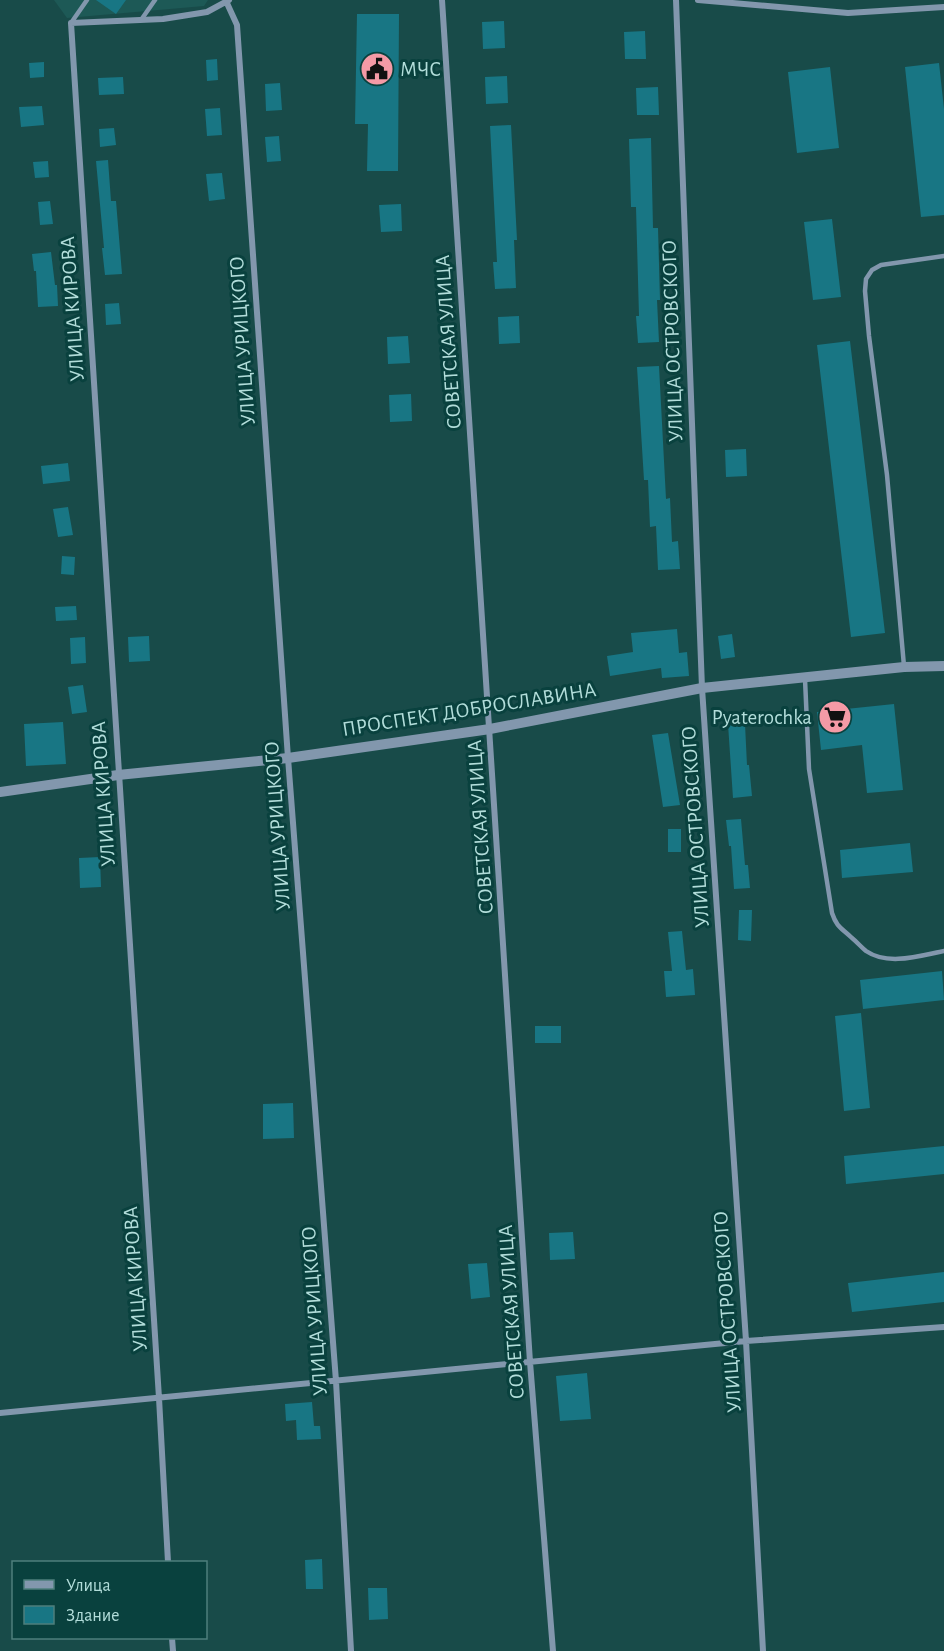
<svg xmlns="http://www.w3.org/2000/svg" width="944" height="1651" viewBox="0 0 944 1651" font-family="'Alegreya Sans',sans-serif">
  <rect width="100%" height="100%" fill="#184b49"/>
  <path fill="#1d5956" d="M 54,0 L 208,0 L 204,6 L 67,18 Z"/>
  <path fill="#187684" d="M 96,0 L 126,0 L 116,14 Z
    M 357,14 L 399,14 L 398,171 L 367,171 L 368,124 L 355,124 Z
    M 504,21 L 505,48 L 483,49 L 482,22 Z
    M 645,31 L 646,59 L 625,59 L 624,32 Z
    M 217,59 L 218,80 L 207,81 L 206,60 Z
    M 44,62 L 44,77 L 30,78 L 29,63 Z
    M 939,63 L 944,109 L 944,215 L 921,217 L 905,67 Z
    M 830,67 L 839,148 L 797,153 L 788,72 Z
    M 507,76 L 508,103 L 486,104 L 485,77 Z
    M 123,77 L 124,94 L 99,95 L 98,78 Z
    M 280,83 L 282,110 L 266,111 L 265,84 Z
    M 658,87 L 659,115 L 637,115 L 636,88 Z
    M 42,106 L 44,125 L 21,127 L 19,107 Z
    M 220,108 L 222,135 L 207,136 L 205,109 Z
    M 511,125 L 517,240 L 514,240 L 516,288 L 495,289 L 493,262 L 497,262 L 490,126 Z
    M 114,128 L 116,145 L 100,147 L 99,129 Z
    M 279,136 L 281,161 L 267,162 L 265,137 Z
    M 651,138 L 653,228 L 658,228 L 660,300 L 657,300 L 659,342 L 638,343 L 636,316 L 639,316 L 636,207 L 631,207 L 629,139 Z
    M 108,160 L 111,201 L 116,201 L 122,274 L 105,275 L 102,248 L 104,248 L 96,161 Z
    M 48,161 L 49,177 L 35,178 L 33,162 Z
    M 222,173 L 225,199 L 209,201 L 206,174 Z
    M 50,201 L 53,224 L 40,225 L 38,202 Z
    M 401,204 L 402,231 L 381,232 L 379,205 Z
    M 832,219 L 841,297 L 813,300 L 804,222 Z
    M 51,252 L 55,285 L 57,285 L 58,306 L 38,307 L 36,271 L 34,271 L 32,254 Z
    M 119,303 L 121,324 L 106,325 L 105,304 Z
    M 519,316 L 520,343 L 499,344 L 498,317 Z
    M 408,336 L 410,363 L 388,364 L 387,337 Z
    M 850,341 L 885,633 L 851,637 L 817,345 Z
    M 659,366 L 666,499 L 670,498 L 672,542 L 678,541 L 680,569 L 658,570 L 656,526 L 650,527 L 648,480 L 644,480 L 637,367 Z
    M 411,394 L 412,421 L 390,422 L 389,395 Z
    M 746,449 L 747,476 L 726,477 L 725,450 Z
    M 68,463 L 70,481 L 43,484 L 41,466 Z
    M 68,507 L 73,535 L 58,537 L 53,509 Z
    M 62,556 L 75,557 L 74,575 L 61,574 Z
    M 76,606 L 77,620 L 56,621 L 55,607 Z
    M 677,629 L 679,653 L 687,652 L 689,676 L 662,678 L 661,668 L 610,676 L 607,656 L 633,652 L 631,633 Z
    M 732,634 L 735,657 L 721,659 L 718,636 Z
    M 149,636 L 150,661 L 129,662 L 128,637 Z
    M 85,637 L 86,663 L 71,664 L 70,638 Z
    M 83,685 L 87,712 L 72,714 L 68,687 Z
    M 894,704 L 903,790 L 867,793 L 862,745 L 821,750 L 817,712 Z
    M 63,722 L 66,764 L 26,766 L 24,724 Z
    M 728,724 L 745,724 L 747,765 L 749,765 L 752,796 L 733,798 Z
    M 668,733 L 680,805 L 663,807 L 652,735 Z
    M 741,819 L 745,865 L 748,865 L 750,888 L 734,889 L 731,846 L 729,846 L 726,820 Z
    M 668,829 L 681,829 L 681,852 L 668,852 Z
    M 910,843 L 913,872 L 842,878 L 840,850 Z
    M 100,857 L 101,887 L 80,888 L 79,858 Z
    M 739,910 L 752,910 L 751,941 L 738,940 Z
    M 682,931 L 686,970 L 693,969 L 695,995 L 666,997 L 664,971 L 672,971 L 668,932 Z
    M 942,971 L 944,1000 L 863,1009 L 860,980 Z
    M 861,1013 L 870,1108 L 844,1111 L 835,1016 Z
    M 535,1026 L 561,1026 L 561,1043 L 535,1043 Z
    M 293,1103 L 294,1138 L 263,1139 L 263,1104 Z
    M 944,1146 L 944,1174 L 846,1184 L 844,1156 Z
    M 573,1232 L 575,1259 L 550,1260 L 549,1233 Z
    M 487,1263 L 490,1297 L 471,1299 L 468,1264 Z
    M 944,1272 L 944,1302 L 852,1312 L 848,1283 Z
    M 587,1373 L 591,1419 L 560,1421 L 556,1376 Z
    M 312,1402 L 314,1426 L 320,1426 L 321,1439 L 297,1440 L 296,1420 L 286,1421 L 285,1404 Z
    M 322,1559 L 323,1589 L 306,1589 L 305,1560 Z
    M 368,1588 L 387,1588 L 388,1619 L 369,1620 Z"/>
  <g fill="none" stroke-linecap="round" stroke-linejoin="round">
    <path stroke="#8297ad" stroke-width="4.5" d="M 141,20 L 155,0
      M 71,23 L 87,0
      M 904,666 L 887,475 L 869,336 L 865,291 L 866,279 L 872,270 L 881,265 L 944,256
      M 805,679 L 809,769 L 832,913 C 837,928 842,928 852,938 C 857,942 861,947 866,951 C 888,966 919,956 944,951"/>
    <path stroke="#8297ad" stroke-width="6" d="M 442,0 L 530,1362 L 553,1651
      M 676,0 L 702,688 L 746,1341 L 763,1651
      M 698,0 L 848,13 L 944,7
      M 226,1 L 237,25 L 288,758 L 336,1381 L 351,1651
      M 0,1413 L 746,1341 L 944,1327
      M 168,1562 L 159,1398 L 71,23 L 163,19 L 207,12 L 229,0
      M 172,1638 L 173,1651"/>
    <path stroke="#8297ad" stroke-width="10" d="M 0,792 L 118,775 L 288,758 L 490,729 L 702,688 L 904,667 L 944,666"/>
  </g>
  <defs>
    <g id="civic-disc" transform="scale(1.725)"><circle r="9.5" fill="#f49aa6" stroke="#09413e"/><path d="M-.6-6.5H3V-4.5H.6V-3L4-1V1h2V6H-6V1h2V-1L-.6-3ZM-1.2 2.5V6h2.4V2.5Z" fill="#111"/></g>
    <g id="supermarket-disc" transform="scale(1.725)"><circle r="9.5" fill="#f49aa6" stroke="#09413e"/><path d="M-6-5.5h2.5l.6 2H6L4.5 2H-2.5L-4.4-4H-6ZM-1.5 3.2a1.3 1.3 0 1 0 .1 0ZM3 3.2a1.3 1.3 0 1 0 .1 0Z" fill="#111"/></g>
  </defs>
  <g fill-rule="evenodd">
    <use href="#civic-disc" x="377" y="69"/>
    <use href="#supermarket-disc" x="835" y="717"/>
  </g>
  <g text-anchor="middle" stroke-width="6" stroke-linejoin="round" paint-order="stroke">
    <g font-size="21" fill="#b2ddda" stroke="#09413e" text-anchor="start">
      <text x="400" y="76">МЧС</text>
      <text x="812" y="724" text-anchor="end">Pyaterochka</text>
    </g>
    <g font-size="21" fill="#b2ddda" stroke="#09413e">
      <text transform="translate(72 309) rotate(-94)" y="7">УЛИЦА КИРОВА</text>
      <text transform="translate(242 341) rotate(-94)" y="7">УЛИЦА УРИЦКОГО</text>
      <text transform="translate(672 341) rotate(-92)" y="7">УЛИЦА ОСТРОВСКОГО</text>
      <text transform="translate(448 342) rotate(-94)" y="7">СОВЕТСКАЯ УЛИЦА</text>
      <text transform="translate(469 709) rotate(-9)" y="7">ПРОСПЕКТ ДОБРОСЛАВИНА</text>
      <text transform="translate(103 794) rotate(-94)" y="7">УЛИЦА КИРОВА</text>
      <text transform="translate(277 826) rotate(-94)" y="7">УЛИЦА УРИЦКОГО</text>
      <text transform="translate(480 827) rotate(-94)" y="7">СОВЕТСКАЯ УЛИЦА</text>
      <text transform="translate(695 827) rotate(-94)" y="7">УЛИЦА ОСТРОВСКОГО</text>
      <text transform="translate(135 1279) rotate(-94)" y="7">УЛИЦА КИРОВА</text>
      <text transform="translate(314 1311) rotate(-94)" y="7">УЛИЦА УРИЦКОГО</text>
      <text transform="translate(511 1312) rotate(-94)" y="7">СОВЕТСКАЯ УЛИЦА</text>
      <text transform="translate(727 1312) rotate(-94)" y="7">УЛИЦА ОСТРОВСКОГО</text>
    </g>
  </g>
  <rect x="12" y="1561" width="195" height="78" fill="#09413e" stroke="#4d7f7c" stroke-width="1.5"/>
  <rect x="24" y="1580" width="30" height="9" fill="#8297ad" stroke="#4d7f7c" stroke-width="1.5"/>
  <text x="66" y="1591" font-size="18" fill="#b2ddda">Улица</text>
  <rect x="24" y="1606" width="30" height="18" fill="#187684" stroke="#4d7f7c" stroke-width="1.5"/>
  <text x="66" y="1621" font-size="18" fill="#b2ddda">Здание</text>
</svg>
